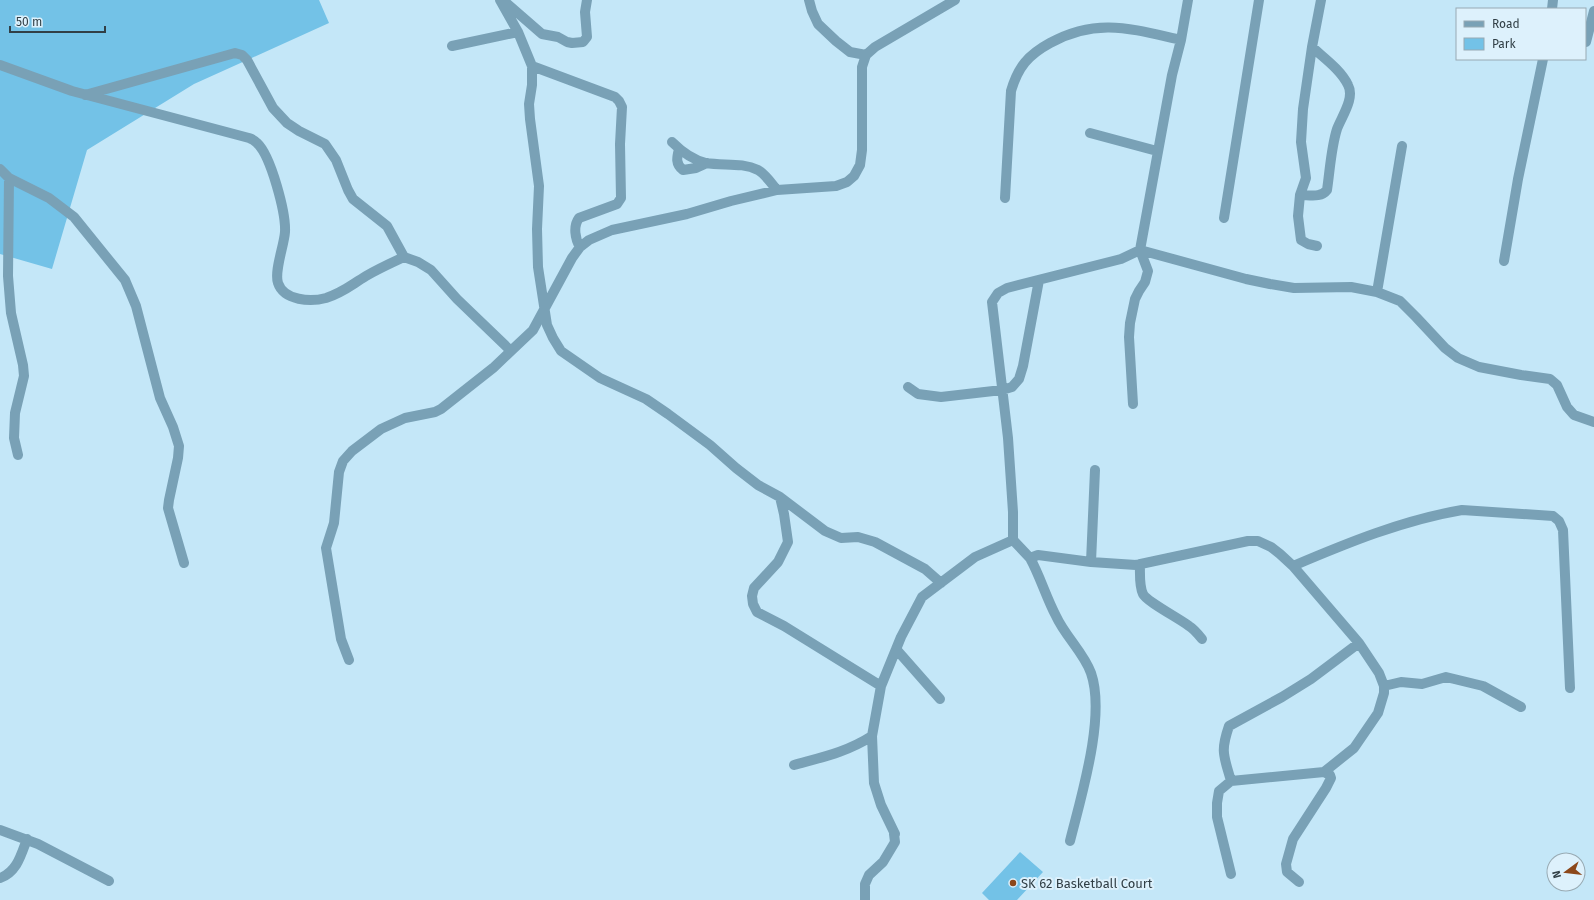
<svg xmlns="http://www.w3.org/2000/svg" width="1594" height="900" viewBox="0 0 1594 900" font-family="'Fira Sans',sans-serif">
  <rect width="100%" height="100%" fill="#c4e7f8"/>
  <path fill="#73c2e7" d="M 0,0 L 319,0 L 329,23 L 194,84 L 87,150 L 52,269 L 0,254 Z
    M 1020,852 L 1043,872 L 1017,900 L 989,900 L 982,893 Z"/>
  <g fill="none" stroke-linecap="round" stroke-linejoin="round">
    <path stroke="#79a1b6" stroke-width="10" d="M 500,0 L 518,32 L 532,66 L 532,85 L 529,104 L 530,119 L 539,186 L 537,229 L 538,267 L 547,325 L 553,338 L 561,351 L 600,378 L 646,399 L 668,414 L 710,445 L 736,468 L 758,485 L 780,497 L 825,531 L 841,538 L 858,537 L 875,542 L 925,569 L 941,583
      M 809,0 L 812,11 L 818,24 L 836,41 L 850,52 L 866,55
      M 504,1 L 542,34 L 558,37 L 567,42 L 572,43 L 583,42 L 587,37 L 585,12 L 587,0
      M 1552,9 L 1553,0
      M 1586,42 L 1594,11
      M 452,46 L 518,32
      M 0,65 L 72,91 L 249,138 C 252,139 255,141 257,143 C 271,156 286,213 285,232 C 284,246 274,271 278,283 C 284,301 311,302 326,298 C 344,292 351,285 366,276 C 378,269 391,263 404,257
      M 532,66 L 615,97 L 619,101 L 622,107 L 620,144 L 621,198 L 617,204 L 579,218 C 573,226 575,239 580,247
      M 85,95 L 235,53 L 242,55 L 247,60 L 273,108 L 287,123 L 299,131 L 325,144 L 336,160 L 348,190 L 353,199 L 387,226 L 404,257 L 418,262 L 431,270 L 457,299 L 511,351
      M 1090,133 L 1157,151
      M 672,142 C 681,151 693,160 706,163 C 723,166 742,162 758,170 C 765,174 772,184 777,190
      M 679,149 C 677,157 675,164 683,170 L 696,168 L 707,163
      M 0,169 L 9,178 L 49,198 L 74,217 L 125,280 L 136,306 L 160,398 L 173,427 L 179,446 L 178,458 L 169,500 L 168,508 L 184,563
      M 9,178 L 8,276 L 11,313 L 23,365 L 24,376 L 15,413 L 14,438 L 18,455
      M 1300,195 C 1310,195 1321,198 1327,190 C 1330,170 1331,148 1337,129 C 1342,116 1355,98 1348,85 C 1341,70 1324,58 1312,47
      M 1005,198 L 1011,91 C 1018,67 1028,55 1050,43 C 1097,17 1132,29 1181,40
      M 1224,218 L 1259,0
      M 1317,246 L 1308,244 L 1301,240 L 1298,216 L 1300,195 L 1306,178 L 1301,142 L 1303,109 L 1312,47 L 1321,0
      M 1140,250 L 1246,279 L 1270,284 L 1294,288 L 1351,287 L 1377,292 L 1400,301 L 1416,317 L 1445,348 L 1458,358 L 1479,367 L 1521,375 L 1550,379 L 1557,385 L 1567,407 L 1574,415 L 1594,422
      M 1504,261 L 1518,179 L 1543,59
      M 1377,292 L 1402,146
      M 908,387 L 918,394 L 941,397 L 1002,390 L 1012,387 L 1019,379 L 1023,366 L 1039,280
      M 1133,404 L 1129,337 L 1130,323 L 1135,299 L 1139,291 L 1145,282 L 1148,271 L 1140,250
      M 780,497 L 784,514 L 788,542 L 778,562 L 754,588 L 752,596 L 753,604 L 757,612 L 784,626 L 881,686
      M 1013,540 L 1030,558
      M 1091,562 L 1095,470
      M 1140,564 C 1140,573 1139,586 1143,594 C 1146,601 1180,619 1189,626 C 1194,629 1198,634 1202,639
      M 1293,566 C 1347,543 1403,520 1462,510 L 1553,516 L 1559,521 L 1563,530 L 1570,688
      M 896,649 L 940,699
      M 349,660 L 341,639 L 326,548 L 334,523 L 339,472 L 343,461 L 352,451 L 381,429 L 405,418 L 435,412 L 441,409 L 493,368 L 533,330 L 572,258 L 580,247 L 589,240 L 612,230 L 687,214 L 731,201 L 777,190 L 836,186 L 847,182 L 854,176 L 860,165 L 862,150 L 862,67 L 866,55 L 875,47 L 955,0
      M 1384,686 L 1401,682 L 1422,684 L 1446,677 L 1483,686 L 1521,707
      M 794,765 C 823,757 847,752 872,736
      M 1231,781 C 1224,756 1220,752 1229,726 L 1282,697 L 1311,679 L 1359,643
      M 0,830 L 38,844 L 109,881
      M 1070,841 C 1081,797 1106,716 1091,673 C 1084,653 1065,636 1056,616 C 1046,597 1040,576 1030,558 L 1038,555 L 1091,562 L 1136,565 L 1248,541 L 1258,541 L 1271,547 L 1280,554 L 1293,566 L 1359,643 L 1379,673 L 1384,686 L 1384,693 L 1378,713 L 1354,748 L 1324,772 L 1231,781 L 1219,791 L 1217,803 L 1217,817 L 1231,874
      M 0,878 C 17,872 21,855 27,839
      M 1299,882 L 1287,872 L 1286,864 L 1293,839 L 1326,788 L 1331,778 L 1330,775 L 1324,772
      M 865,900 L 865,884 L 869,875 L 883,862 L 895,842 L 894,834 L 895,834 L 881,805 L 874,783 L 872,736 L 881,686 L 901,637 L 922,597 L 975,557 L 1013,540 L 1013,512 L 1008,438 L 992,302 L 998,293 L 1007,288 L 1121,259 L 1140,250 L 1172,75 L 1181,40 L 1188,0"/>
  </g>
  <circle fill="#8c481b" stroke="#ddf1fc" stroke-width="1.5" cx="1013" cy="883" r="4"/>
  <g text-anchor="middle" stroke-width="4" stroke-linejoin="round" paint-order="stroke">
    <g font-size="13" fill="#313f46" stroke="#ddf1fc" text-anchor="start">
      <text x="1021" y="888">SK 62 Basketball Court</text>
    </g>
  </g>
  <rect x="1456" y="8" width="130" height="52" fill="#ddf1fc" stroke="#98aab3"/>
  <rect x="1464" y="21" width="20" height="6" fill="#79a1b6" stroke="#98aab3"/>
  <text x="1492" y="28" font-size="12" fill="#313f46">Road</text>
  <rect x="1464" y="38" width="20" height="12" fill="#73c2e7" stroke="#98aab3"/>
  <text x="1492" y="48" font-size="12" fill="#313f46">Park</text>
  <g transform="translate(1566 872) rotate(255)"><circle r="19" fill="#ddf1fc" stroke="#98aab3"/>
  <path d="M0-3L7 15L0 10L-7 15Z" fill="#8c481b"/>
  <text y="-6" font-size="11" font-weight="bold" text-anchor="middle" fill="#313f46">N</text>
  </g>
  <path d="M10 26v6h95v-6" fill="none" stroke="#313f46" stroke-width="2"/>
  <text x="16" y="26" font-size="12" fill="#313f46" stroke="#ddf1fc" stroke-width="3" paint-order="stroke">50 m</text>
</svg>
